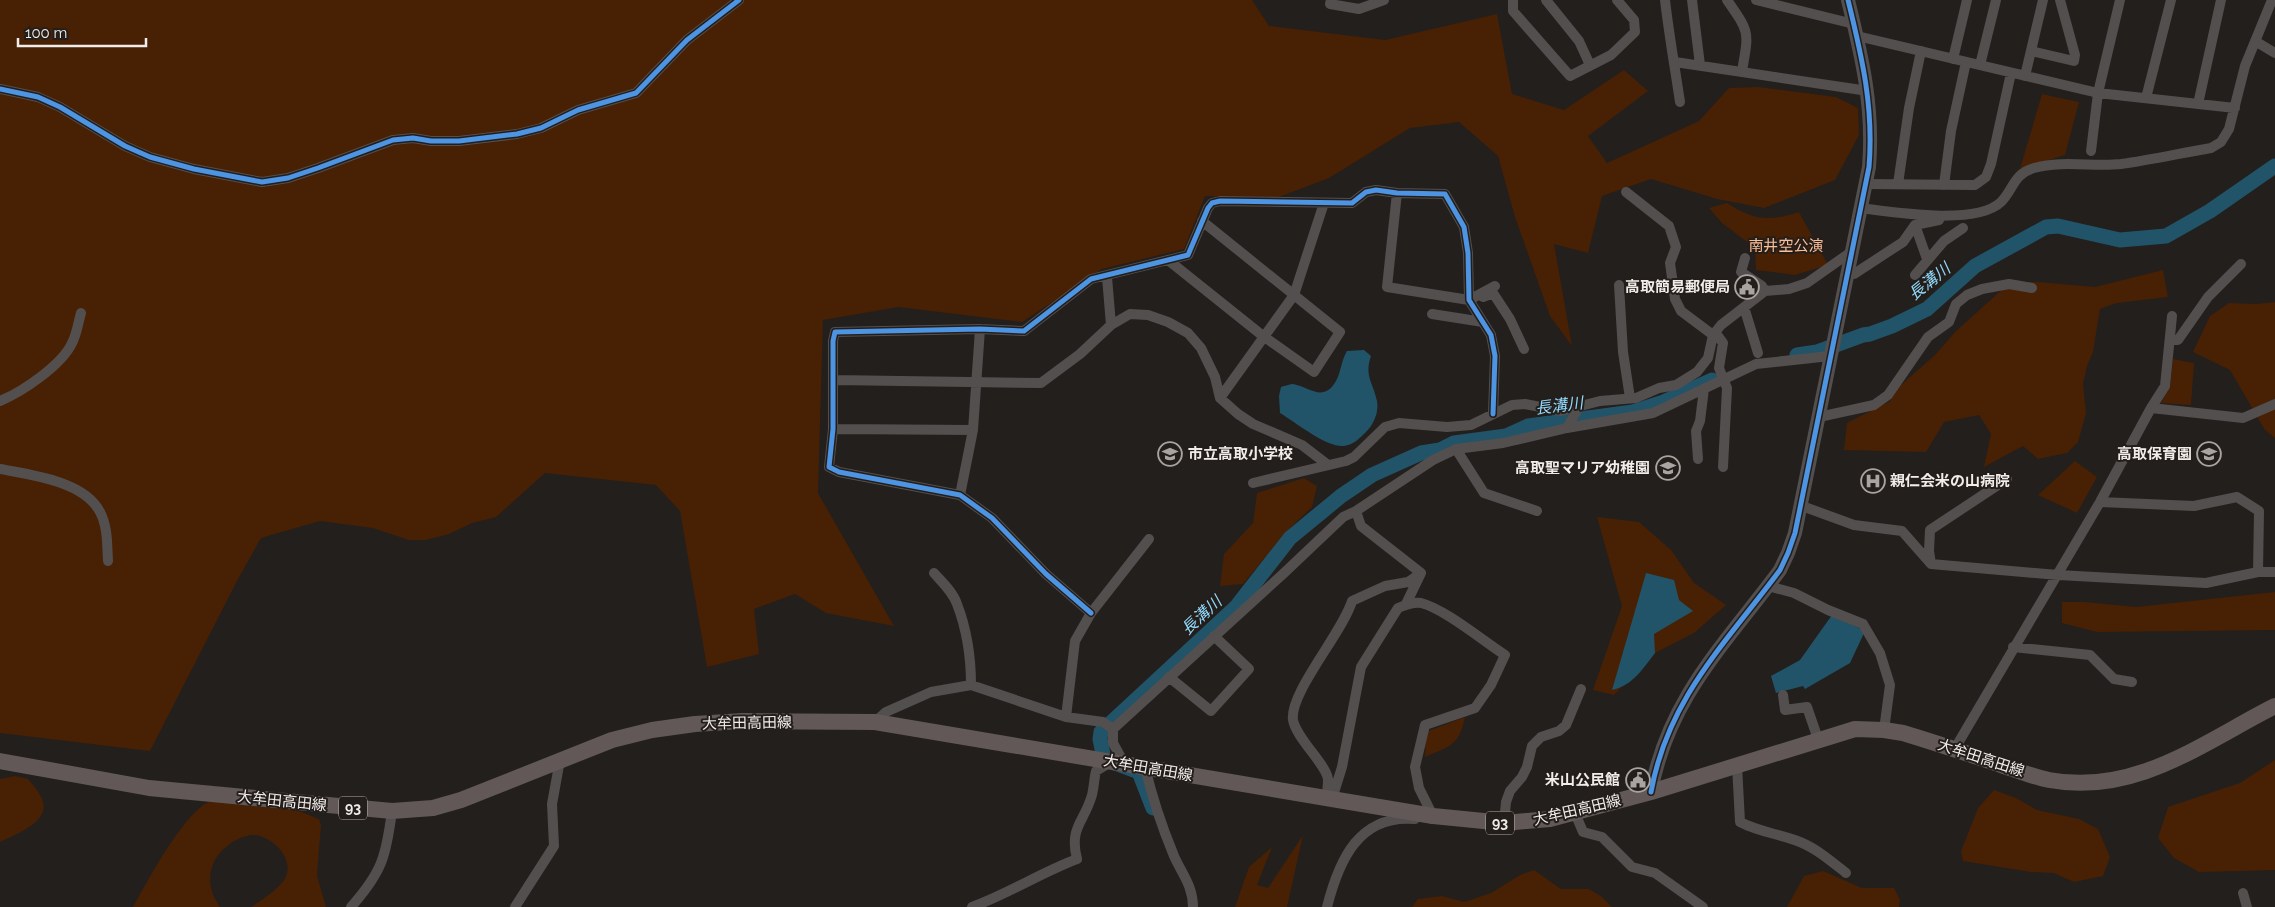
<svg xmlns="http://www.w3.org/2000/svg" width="2275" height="907" viewBox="0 0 2275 907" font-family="Raleway,'Noto Sans JP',sans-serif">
  <rect width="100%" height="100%" fill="#221f1d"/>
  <path fill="#482004" d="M 0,0 L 1252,0 L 1269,26 L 1385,40 L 1497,14 L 1512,94 L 1564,110 L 1624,70 L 1648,91 L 1588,136 L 1607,163 L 1699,121 L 1729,88 L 1758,87 L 1836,97 L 1858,108 L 1859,135 L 1835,180 L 1764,208 L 1717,199 L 1651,179 L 1602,196 L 1588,253 L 1554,244 L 1572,346 L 1550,316 L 1515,217 L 1498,156 L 1459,122 L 1410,128 L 1329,178 L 1279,197 L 1205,196 L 1184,249 L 1102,269 L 1022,322 L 898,307 L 823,320 L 818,493 L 894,626 L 826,613 L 795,594 L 754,609 L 759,654 L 707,667 L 680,511 L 656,485 L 545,473 L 496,517 L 472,523 L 449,534 L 425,540 L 409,540 L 373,528 L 320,521 L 261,538 L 238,579 L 150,751 L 0,733 Z
    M 2042,94 L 2079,102 L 2065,155 L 2020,169 Z
    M 1727,203 C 1753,220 1769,222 1799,212 L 1828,265 L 1795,275 L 1756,270 L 1755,248 L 1722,223 L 1709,208 Z
    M 2163,270 L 2168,297 L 2117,303 L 2100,309 L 2093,352 L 2087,366 L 2083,384 L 2086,413 L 2078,442 L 2067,453 L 2038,459 L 2023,446 L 1984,467 L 1991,434 L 1979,415 L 1944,422 L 1926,452 L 1844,450 L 1847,423 L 1889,402 L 1901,385 L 1936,354 L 1955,332 L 2005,287 L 2027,282 L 2038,282 L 2095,287 Z
    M 2275,302 L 2275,438 L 2265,430 L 2230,370 L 2193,352 L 2210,316 L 2229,303 L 2257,304 Z
    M 2173,359 L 2194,363 L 2191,405 L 2161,403 L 2170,386 Z
    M 2075,461 L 2097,477 L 2077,513 L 2038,495 Z
    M 1304,478 L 1317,486 L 1312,507 L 1288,530 L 1243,584 L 1220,586 L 1224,554 L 1253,523 L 1257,493 Z
    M 1597,517 L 1639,522 L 1671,550 L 1694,583 L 1726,605 L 1694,633 L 1655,653 L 1614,695 L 1593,690 L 1622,606 Z
    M 2275,592 L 2275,630 L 2097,632 L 2062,623 L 2062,602 L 2085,602 L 2136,607 Z
    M 1465,717 C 1459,746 1450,746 1425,757 L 1426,732 Z
    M 2275,760 L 2275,870 L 2199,872 L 2174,858 L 2158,838 L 2168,807 L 2240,783 Z
    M 15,776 L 28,779 C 34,786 41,794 43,802 C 49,823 13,835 0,842 L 0,779 Z
    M 1994,790 L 2016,798 L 2037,810 L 2079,819 L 2098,829 L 2110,857 L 2103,876 L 2074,882 L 2054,873 L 2031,872 L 1963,861 L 1961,851 L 1978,808 Z
    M 213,800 L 299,811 L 319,819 L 321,825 L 317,876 L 326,907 L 251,907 C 263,899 276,891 284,880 C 297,860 272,835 252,835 C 243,836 233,841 227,846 C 207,862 205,886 220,907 L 133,907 C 148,881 185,809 213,800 Z
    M 1303,835 L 1287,907 L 1235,907 L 1249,867 L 1272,847 L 1257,885 L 1268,888 Z
    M 1534,870 L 1561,889 L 1589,889 L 1602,897 L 1612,907 L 1412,907 L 1418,899 L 1442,896 L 1464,902 L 1491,893 L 1520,875 Z
    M 1823,871 L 1862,888 L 1894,888 L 1900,900 L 1899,907 L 1787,907 L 1804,876 Z"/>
  <path fill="#215469" d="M 1364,350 L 1371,356 C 1364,376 1373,382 1377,401 C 1379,412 1374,424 1366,432 C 1360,438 1353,445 1344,446 C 1327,448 1295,422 1280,413 L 1279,396 L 1281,387 C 1285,386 1290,384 1293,384 C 1310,387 1323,403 1336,381 C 1341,372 1341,361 1347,351 Z
    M 1646,573 L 1674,580 L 1679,600 L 1693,611 L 1654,634 L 1655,653 C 1642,670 1633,685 1612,690 Z
    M 1832,615 L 1865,631 L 1850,663 L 1805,689 L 1803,686 L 1776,693 L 1771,676 L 1800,660 Z"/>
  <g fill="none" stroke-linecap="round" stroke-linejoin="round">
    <path stroke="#215469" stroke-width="15" d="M 1797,355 L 1817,352 L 1863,335 L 1870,334 L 1892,326 L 1927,309 L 1975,266 L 2046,227 L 2058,226 L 2120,240 L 2166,236 L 2210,211 L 2275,166
      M 1153,808 L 1139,772 L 1104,759 L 1100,739 L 1101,732 L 1236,607 L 1290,538 L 1341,496 L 1372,475 L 1421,453 L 1440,450 L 1454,443 L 1506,436 L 1528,426 L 1633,412 L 1661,403 L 1712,380"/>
    <path stroke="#524f4e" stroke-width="10" d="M 1331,0 L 1330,4 L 1359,9 L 1384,0
      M 1513,0 L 1513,11 L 1570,76 L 1611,55 L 1635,32 L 1634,20 L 1617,0
      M 1546,0 L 1579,41 L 1590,65
      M 1665,0 C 1669,35 1675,68 1680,102
      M 1692,0 L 1700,65
      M 1727,0 C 1750,33 1749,31 1742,71
      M 1756,0 L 1854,24
      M 1857,36 L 2098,93 L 2235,108
      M 2255,41 L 2275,53
      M 2031,51 L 2074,61 L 2075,55 L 2060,0
      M 1953,59 L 1967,0
      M 1675,62 L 1868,91
      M 1980,65 L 1996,0
      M 2025,76 L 2043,0
      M 0,89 L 38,97 L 60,107 L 125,146 L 150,157 L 194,169 L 262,182 L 288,178 L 318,168 L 393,140 L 413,138 L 431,141 L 459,141 L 517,134 L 541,128 L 578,110 L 636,93 L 687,40 L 739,0
      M 2146,98 L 2171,0
      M 2198,104 L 2221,0
      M 2091,151 L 2098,93 L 2120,0
      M 1865,184 L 1975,185 L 1986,177 L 1991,164 L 2011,73
      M 1898,184 L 1909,108 L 1921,51
      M 1944,185 L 1951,131 L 1966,62
      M 1626,192 L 1669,226 L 1676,247 L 1670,263 L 1675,299 L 1681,311 L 1713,335
      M 1397,193 L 1387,287 L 1469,300 L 1495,286
      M 1860,208 C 1892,212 1976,226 2001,202 C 2014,189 2013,174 2034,168 C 2063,160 2093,167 2121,164 C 2151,160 2181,153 2211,148 L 2221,142 L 2229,129 L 2245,66 L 2272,0
      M 1915,225 L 1927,259
      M 1745,258 L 1741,272 L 1762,286 L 1765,291
      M 1168,260 L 1263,336 L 1314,372 L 1340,332 L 1202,221
      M 1854,274 L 1903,242 L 1915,225 L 1939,220
      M 1915,275 L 1944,241 L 1963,228
      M 1107,277 L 1111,325
      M 1619,285 L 1623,352 L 1630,398
      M 1483,297 L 1493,293 L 1510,319 L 1524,349
      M 1744,307 L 1758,353
      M 1432,314 L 1483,322
      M 1715,332 L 1723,343 L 1719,368 L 1727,388 L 1723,467
      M 2170,340 L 2178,340 L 2208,297 L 2241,264
      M 834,380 L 1041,383 L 1080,354 L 1111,325 L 1130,314 L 1148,315 L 1168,322 L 1188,333 L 1201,348 L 1215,377 L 1220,398 L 1238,414 L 1253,424 L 1302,445 L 1328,465
      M 1220,398 L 1294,295 L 1324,203
      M 0,401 C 22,392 62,365 72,343 C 77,334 78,323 81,313
      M 2151,408 L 2243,418 L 2275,404
      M 1819,417 L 1874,405 L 1888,395 L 1928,337 L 1949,322 L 1956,304 L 1967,295 L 1982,289 L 2009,284 L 2032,288
      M 1567,428 L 1653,413 L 1756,364 L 1830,356
      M 833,429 L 973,430
      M 1456,449 L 1484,493 L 1537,511
      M 1698,459 L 1696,431 L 1700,421 L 1704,389
      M 0,469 C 31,475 84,481 100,512 C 108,527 107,545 108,561
      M 1253,483 L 1346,461 L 1354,457 L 1385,427 L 1399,423 L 1447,427 L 1471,425 L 1512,405 L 1525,404 L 1561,411 L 1600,401 L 1636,398 L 1659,388 L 1676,385 L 1697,372 L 1708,358 L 1713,335 L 1721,325 L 1765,291 L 1789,289 L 1807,283 L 1851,252
      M 960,495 L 973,430 L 980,329
      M 2100,502 L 2194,506 L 2237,497 L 2259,511 L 2258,572
      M 1802,506 L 1854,525 L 1902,531 L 1931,564 L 2058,575 L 2206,583 L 2258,572 L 2275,572
      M 1356,511 L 1361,526 L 1421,573 L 1406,604
      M 1931,564 L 1929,551 L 1930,530 L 2007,479
      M 934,573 C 942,582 953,592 957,604 C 967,630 971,658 971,685
      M 1768,586 L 1794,593 L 1828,610 L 1863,624 L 1880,653 L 1890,685 L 1884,730
      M 1091,613 L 1046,574 L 992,518 L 960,495 L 839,472 L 829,467 L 833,429 L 833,341 L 835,332 L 980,329 L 1024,331 L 1091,279 L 1188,255 L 1208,208 L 1212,203 L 1220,201 L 1352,203 L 1366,192 L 1376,190 L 1397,193 L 1445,194 L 1464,227 L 1468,253 L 1469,300 L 1491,335 L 1495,356 L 1493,414
      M 2013,647 L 2090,655 L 2114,679 L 2132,682
      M 1169,677 L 1211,711 L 1249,669 L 1214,636
      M 1783,695 L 1785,710 L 1807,707 L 1818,739
      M 1066,717 L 1075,641 L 1091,613 L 1149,539
      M 875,722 L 886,712 L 931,692 L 971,685 L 1066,717 L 1103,722 L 1113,729
      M 1113,729 L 1283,574 L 1343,517 L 1356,511 L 1433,460 L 1456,449 L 1503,443 L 1567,428 L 1579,407
      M 1113,729 L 1113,743 L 1124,763
      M 1954,750 L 2100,502 L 2151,408 L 2165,386 L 2172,316
      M 1737,765 L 1740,822 C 1759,832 1780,834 1800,842 C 1817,849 1831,861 1846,873
      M 1145,767 C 1152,797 1162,827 1174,856 C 1182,874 1193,886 1193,907
      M 1327,798 C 1327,792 1328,785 1328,779 C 1326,764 1296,738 1293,720 C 1289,693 1343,632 1352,601 L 1385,586 L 1408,582 L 1421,573
      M 1332,799 L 1342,767 L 1361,667 L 1398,608 C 1405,605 1414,602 1421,603 C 1445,609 1483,641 1505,655 L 1491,685 L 1475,708 L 1425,725 L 1415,767 L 1419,788 L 1433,816 L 1432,819
      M 1575,813 L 1583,832 L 1602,837 L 1632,867 L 1655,873 L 1703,907
      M 1504,823 L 1506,802 L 1510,791 L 1522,777 L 1527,767 L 1532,746 L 1541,737 L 1559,731 L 1566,725 L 1581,689
      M 2243,893 L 2247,907
      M 351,907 C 382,872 386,857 392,811
      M 515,907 L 554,846 L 552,804 L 560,760
      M 972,907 C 1008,894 1040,873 1077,859 C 1069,827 1084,823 1092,795 C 1094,787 1094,779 1096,771 L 1111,762
      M 1327,907 C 1339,860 1359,814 1415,819"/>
    <path stroke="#524f4e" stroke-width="14" d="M 1651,792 C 1668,698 1726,643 1780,570 L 1788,553 L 1795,533 L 1869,167 C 1874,108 1862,57 1848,0"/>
    <path stroke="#615857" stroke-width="16" d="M 0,761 L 149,788 L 392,811 L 433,808 L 461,800 L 612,740 L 652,730 L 695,724 L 743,721 L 875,722 L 1433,816 L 1504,823 L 1550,819 L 1651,792 L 1855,729 L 1884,730 L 1903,733 C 1936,743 1969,754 2001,765 C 2017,770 2033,777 2049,780 C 2135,796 2202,743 2275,706"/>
    <g stroke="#241e1b" stroke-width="8">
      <path id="cycleway" d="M 0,89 L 38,97 L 60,107 L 125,146 L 150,157 L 194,169 L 262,182 L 288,178 L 318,168 L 393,140 L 413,138 L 431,141 L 459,141 L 517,134 L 541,128 L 578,110 L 636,93 L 687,40 L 739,0
        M 1091,613 L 1046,574 L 992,518 L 960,495 L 839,472 L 829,467 L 833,429 L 833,341 L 835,332 L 980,329 L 1024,331 L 1091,279 L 1188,255 L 1208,208 L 1212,203 L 1220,201 L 1352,203 L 1366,192 L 1376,190 L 1397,193 L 1445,194 L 1464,227 L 1468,253 L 1469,300 L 1491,335 L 1495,356 L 1493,414
        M 1651,792 C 1668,698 1726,643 1780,570 L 1788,553 L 1795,533 L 1869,167 C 1874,108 1862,57 1848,0"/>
    </g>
    <use href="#cycleway" stroke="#4d94e3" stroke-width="5"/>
  </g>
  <defs>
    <g id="civic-ring" transform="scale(1.25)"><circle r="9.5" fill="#241e1b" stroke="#a8a4a2" stroke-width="1.5"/><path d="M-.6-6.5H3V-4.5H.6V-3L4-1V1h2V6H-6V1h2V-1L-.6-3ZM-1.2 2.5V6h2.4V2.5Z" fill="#a8a4a2"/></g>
    <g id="school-ring" transform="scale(1.25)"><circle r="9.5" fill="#241e1b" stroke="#a8a4a2" stroke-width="1.5"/><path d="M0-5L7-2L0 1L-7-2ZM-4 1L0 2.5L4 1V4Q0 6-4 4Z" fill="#a8a4a2"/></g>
    <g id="hospital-ring" transform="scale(1.25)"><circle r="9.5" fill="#241e1b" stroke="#a8a4a2" stroke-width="1.5"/><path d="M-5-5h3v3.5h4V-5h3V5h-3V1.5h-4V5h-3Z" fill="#a8a4a2"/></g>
  </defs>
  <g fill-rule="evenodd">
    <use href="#civic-ring" x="1747" y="287"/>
    <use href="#school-ring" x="1170" y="454"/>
    <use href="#school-ring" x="2209" y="454"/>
    <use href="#school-ring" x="1668" y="468"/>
    <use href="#hospital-ring" x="1873" y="481"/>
    <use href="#civic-ring" x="1638" y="780"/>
  </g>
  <g text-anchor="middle" stroke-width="4" stroke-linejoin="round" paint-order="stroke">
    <g fill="#241e1b" stroke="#b3aeac" stroke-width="1">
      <rect x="339" y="796.5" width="28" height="23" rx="4"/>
      <rect x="1486" y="811.5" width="28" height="23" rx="4"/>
    </g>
    <g font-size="14" font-weight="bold" fill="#f0ecea">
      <text x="353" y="813">93</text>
      <text x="1500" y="828">93</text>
    </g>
    <g font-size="15" fill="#fcbe98" stroke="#241e1b">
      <text x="1786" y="251">南井空公演</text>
    </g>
    <g font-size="15" font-weight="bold" fill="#f0ecea" stroke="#241e1b" text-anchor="end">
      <text x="1730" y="292">高取簡易郵便局</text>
      <text x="1188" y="459" text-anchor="start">市立高取小学校</text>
      <text x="2192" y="459">高取保育園</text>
      <text x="1650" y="473">高取聖マリア幼稚園</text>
      <text x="1890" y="486" text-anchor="start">親仁会米の山病院</text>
      <text x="1620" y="785">米山公民館</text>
    </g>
    <g font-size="15" fill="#f0ecea" stroke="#241e1b">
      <text transform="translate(747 723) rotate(-1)" y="5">大牟田高田線</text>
      <text transform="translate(1981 758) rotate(18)" y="5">大牟田高田線</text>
      <text transform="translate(1148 768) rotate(10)" y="5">大牟田高田線</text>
      <text transform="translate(282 801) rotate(6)" y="5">大牟田高田線</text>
      <text transform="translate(1577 810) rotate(-13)" y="5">大牟田高田線</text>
    </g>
    <g font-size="16" font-style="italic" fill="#90d9fc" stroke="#241e1b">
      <text transform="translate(1929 281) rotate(-39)" y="6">長溝川</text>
      <text transform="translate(1559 405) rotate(-7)" y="6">長溝川</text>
      <text transform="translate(1201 615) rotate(-43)" y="6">長溝川</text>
    </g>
  </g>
  <path d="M18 38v8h128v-8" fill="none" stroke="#f0ecea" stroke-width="2.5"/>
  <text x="25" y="38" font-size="15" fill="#f0ecea" stroke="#241e1b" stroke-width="4" paint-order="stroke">100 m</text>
</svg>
